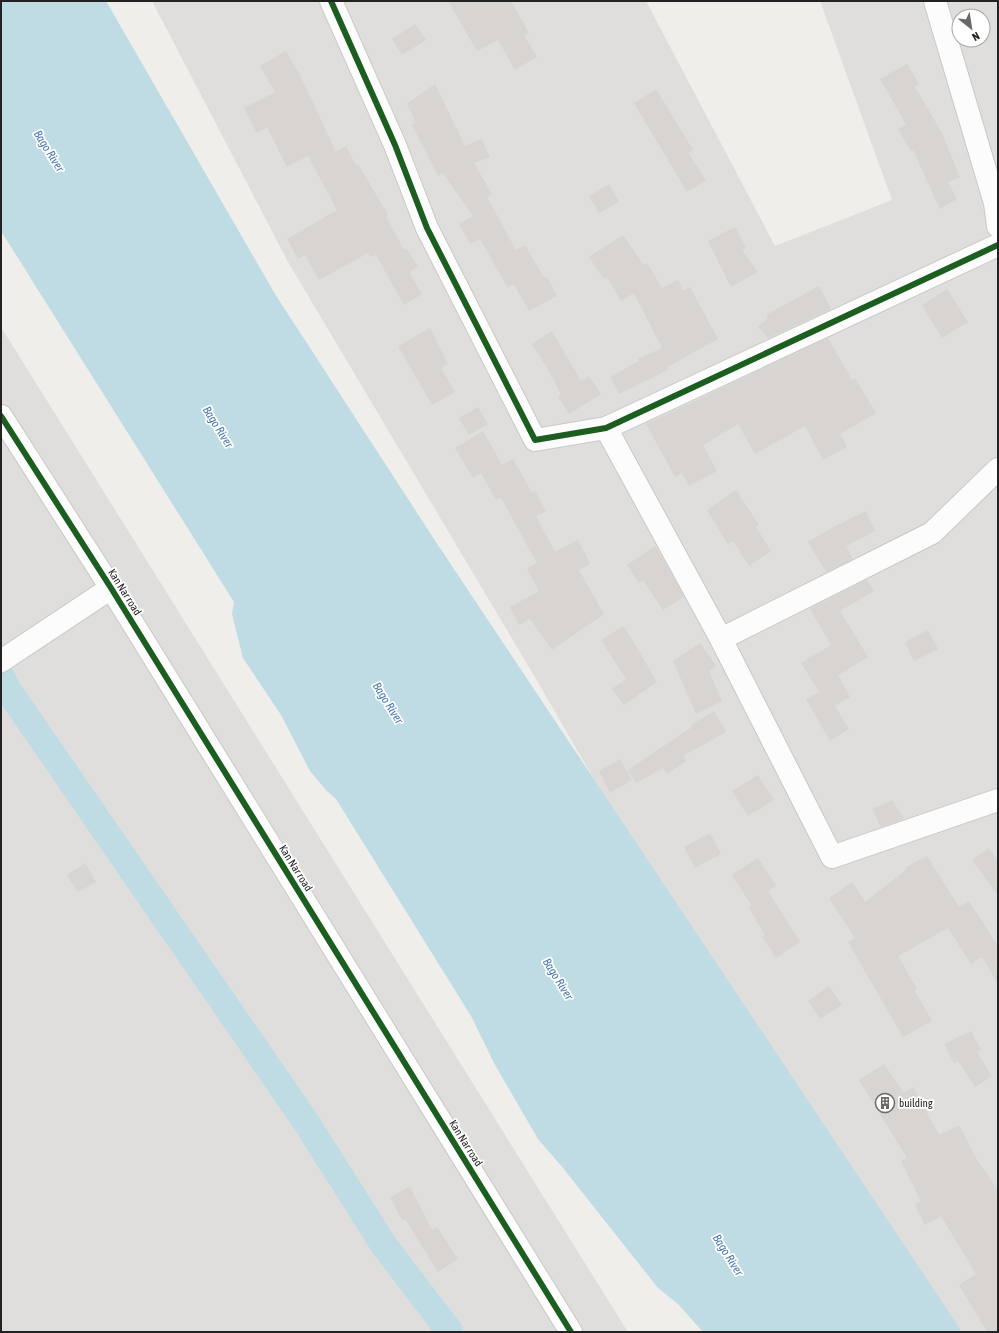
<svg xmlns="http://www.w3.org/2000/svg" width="999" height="1333" viewBox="0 0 999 1333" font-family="'Asap Condensed',sans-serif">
  <rect width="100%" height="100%" fill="#f0eeeb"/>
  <path fill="#dfdedc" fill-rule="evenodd" d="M 152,1 L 646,1 L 775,246 L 892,200 L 820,1 L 998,1 L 998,1332 L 962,1332 L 749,1048 L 539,684 L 288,262 ZM 959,16 L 983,16 L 983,40 L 959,40 Z
    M 1,327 L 628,1332 L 1,1332 Z"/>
  <path fill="#bfdbe3" d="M 1,1 L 106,1 L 275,294 L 434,539 L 962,1332 L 703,1332 L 678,1304 L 658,1288 L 563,1168 L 538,1139 L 495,1065 L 471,1016 L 336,799 L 326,790 L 310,771 L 281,715 L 243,658 L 232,614 L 234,602 L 1,231 Z"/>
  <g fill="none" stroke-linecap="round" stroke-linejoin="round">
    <path stroke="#bfdbe3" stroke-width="27" d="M 1,676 L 8,690 L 306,1122 L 383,1244 L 450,1332"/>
  </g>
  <path fill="#d7d4d2" d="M 448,1 L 511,1 L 529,33 L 524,35 L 537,57 L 515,70 L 498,40 L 477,51 Z
    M 415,24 L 426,40 L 402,55 L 392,39 Z
    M 286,51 L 300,75 L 336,152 L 346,146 L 356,166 L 358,164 L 388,215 L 386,216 L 404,250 L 407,249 L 418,267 L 409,272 L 422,294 L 404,305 L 376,255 L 370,257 L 368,253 L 319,280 L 305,255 L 298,259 L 287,239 L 337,210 L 308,156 L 287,167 L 267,127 L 257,133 L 244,108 L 275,92 L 260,66 Z
    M 907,64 L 919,84 L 915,87 L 942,133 L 960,177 L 948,182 L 957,199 L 940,209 L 913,150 L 911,151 L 898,129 L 906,124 L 880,79 Z
    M 435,84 L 465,146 L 482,139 L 490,157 L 474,163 L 492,194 L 487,197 L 516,250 L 525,245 L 544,278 L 547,277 L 557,296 L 529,311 L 514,284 L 508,288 L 480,239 L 470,244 L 459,224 L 473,216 L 443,173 L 438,176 L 412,125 L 416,122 L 407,104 Z
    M 656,89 L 693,150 L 688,153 L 706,180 L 687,192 L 634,103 Z
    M 609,184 L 619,202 L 599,213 L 589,196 Z
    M 735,227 L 746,248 L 742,250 L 758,272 L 731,287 L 708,241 Z
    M 623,235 L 643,265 L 647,263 L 662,288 L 678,280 L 683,291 L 690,287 L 718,339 L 667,367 L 668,370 L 619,394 L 610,377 L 639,361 L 638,359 L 662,348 L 634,293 L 621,301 L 607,277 L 604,279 L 589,257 Z
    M 819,286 L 831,309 L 768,338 L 758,327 L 768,318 L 766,315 Z
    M 947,289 L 968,322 L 942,338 L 922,305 Z
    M 430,328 L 448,364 L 441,368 L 455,392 L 432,405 L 398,346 Z
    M 552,331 L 581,381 L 589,376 L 601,394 L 569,414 L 558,397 L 561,394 L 546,366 L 532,344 Z
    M 828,338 L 852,380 L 855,378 L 876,413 L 840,434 L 847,447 L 823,460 L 805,426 L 755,454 L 738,424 L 703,445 L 717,471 L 689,486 L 682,473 L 675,477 L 646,424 Z
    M 478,407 L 488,424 L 469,435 L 459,418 Z
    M 483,431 L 502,465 L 513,459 L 532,493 L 535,491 L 546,511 L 536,516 L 555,552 L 578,540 L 590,564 L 579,570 L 604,614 L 552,650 L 530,619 L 519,625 L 510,607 L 539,591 L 527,569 L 537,563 L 501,498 L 496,500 L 481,473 L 473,478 L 455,448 Z
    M 736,490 L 759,525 L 756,527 L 771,551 L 749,566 L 733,541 L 728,544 L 707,510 Z
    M 866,511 L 875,531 L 846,546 L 853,559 L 826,572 L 808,542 L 826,531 Z
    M 655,546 L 663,559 L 684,597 L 663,610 L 643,580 L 639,583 L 627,565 Z
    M 867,580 L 874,591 L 840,611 L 868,657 L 838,675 L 850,697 L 835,706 L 849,729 L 830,741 L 806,699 L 819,692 L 801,663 L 831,645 L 810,609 Z
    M 624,626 L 657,682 L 624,705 L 612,689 L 626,679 L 601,640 Z
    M 928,630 L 938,649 L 914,661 L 905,642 Z
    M 700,643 L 716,666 L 709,671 L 722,701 L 696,714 L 673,661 Z
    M 714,711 L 726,732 L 683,756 L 686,761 L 667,774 L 663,768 L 636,783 L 628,770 L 692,727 L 691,725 Z
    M 620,759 L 632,780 L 610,793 L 599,771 Z
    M 758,775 L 774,800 L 748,816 L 732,791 Z
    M 892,800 L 904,819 L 881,827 L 872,809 Z
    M 710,833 L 721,854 L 695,868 L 684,847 Z
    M 989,848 L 998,861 L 998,895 L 972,860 Z
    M 927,856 L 959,907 L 969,901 L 998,946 L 998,984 L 982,957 L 971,964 L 948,928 L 898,956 L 917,989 L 915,991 L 932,1021 L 903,1037 L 848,942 L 855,938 L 829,898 L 852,882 L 865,902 L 906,870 L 905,868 Z
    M 758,858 L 776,886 L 768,891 L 800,942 L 776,958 L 762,936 L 765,935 L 749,908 L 752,906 L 732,875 Z
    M 85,863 L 96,882 L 78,892 L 67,875 Z
    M 829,986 L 842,1005 L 820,1019 L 808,1001 Z
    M 971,1031 L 981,1050 L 977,1052 L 992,1076 L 975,1087 L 958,1061 L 954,1063 L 944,1044 Z
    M 884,1064 L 904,1093 L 913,1087 L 939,1135 L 959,1125 L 977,1160 L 998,1190 L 998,1332 L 987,1332 L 959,1285 L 976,1274 L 941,1216 L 925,1225 L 915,1205 L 921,1201 L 901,1161 L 907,1158 L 859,1080 Z
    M 410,1187 L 432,1230 L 437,1227 L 458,1259 L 438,1272 L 405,1219 L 402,1220 L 390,1197 Z"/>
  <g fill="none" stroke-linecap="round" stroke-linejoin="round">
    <g stroke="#c9c8c7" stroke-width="24">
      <path id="minor" d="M 331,1 L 395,145 L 427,228 L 535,440 L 606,428 L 998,245
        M 935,1 L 995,203 L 998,226
        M 606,428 L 721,639 L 832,857 L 998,800
        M 721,639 L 932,533 L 998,469
        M 1,661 L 111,588"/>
    </g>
    <g stroke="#c9c8c7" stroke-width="24">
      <path id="tertiary" d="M 1,416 L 111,588 L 571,1332"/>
    </g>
    <use href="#minor" stroke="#fdfcfc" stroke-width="22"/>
    <use href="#tertiary" stroke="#fdfcfc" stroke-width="22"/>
    <g stroke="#fff" stroke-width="8">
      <path id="cycleway" d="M 331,1 L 395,145 L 427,228 L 535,440 L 606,428 L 998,245
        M 1,416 L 111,588 L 571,1332"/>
    </g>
    <use href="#cycleway" stroke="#1b5e20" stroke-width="6"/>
  </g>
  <defs>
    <g id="building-ring" transform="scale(1)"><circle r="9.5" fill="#fff" stroke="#6a6968" stroke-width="1.5"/><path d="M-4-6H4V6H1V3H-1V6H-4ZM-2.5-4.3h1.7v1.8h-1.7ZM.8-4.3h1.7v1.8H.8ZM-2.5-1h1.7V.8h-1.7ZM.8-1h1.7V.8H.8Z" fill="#6a6968"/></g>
  </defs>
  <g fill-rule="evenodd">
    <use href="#building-ring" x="885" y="1103"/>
  </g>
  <g text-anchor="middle" stroke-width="3.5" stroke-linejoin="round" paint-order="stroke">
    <g font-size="11" fill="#222" stroke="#fff">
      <text transform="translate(125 592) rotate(58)" y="4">Kan Nar road</text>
      <text transform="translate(296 868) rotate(58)" y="4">Kan Nar road</text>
      <text transform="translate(466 1143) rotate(58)" y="4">Kan Nar road</text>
    </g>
    <g font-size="11" fill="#222" stroke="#fff" text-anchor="start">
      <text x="899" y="1107">building</text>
    </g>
    <g font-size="12" font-style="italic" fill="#4a7aab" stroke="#fff">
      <text transform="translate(49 151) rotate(58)" y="4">Bago River</text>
      <text transform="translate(218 427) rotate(58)" y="4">Bago River</text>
      <text transform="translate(388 703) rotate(58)" y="4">Bago River</text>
      <text transform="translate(558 979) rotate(58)" y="4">Bago River</text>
      <text transform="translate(728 1255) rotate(58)" y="4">Bago River</text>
    </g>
  </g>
  <rect width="999" height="1333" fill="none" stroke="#222222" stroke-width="4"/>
  <g transform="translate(971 28) rotate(150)"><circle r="19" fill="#ffffff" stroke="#a7a7a7"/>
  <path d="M0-3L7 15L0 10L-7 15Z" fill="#6a6968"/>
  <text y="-6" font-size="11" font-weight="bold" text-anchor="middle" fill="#222222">N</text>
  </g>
</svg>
